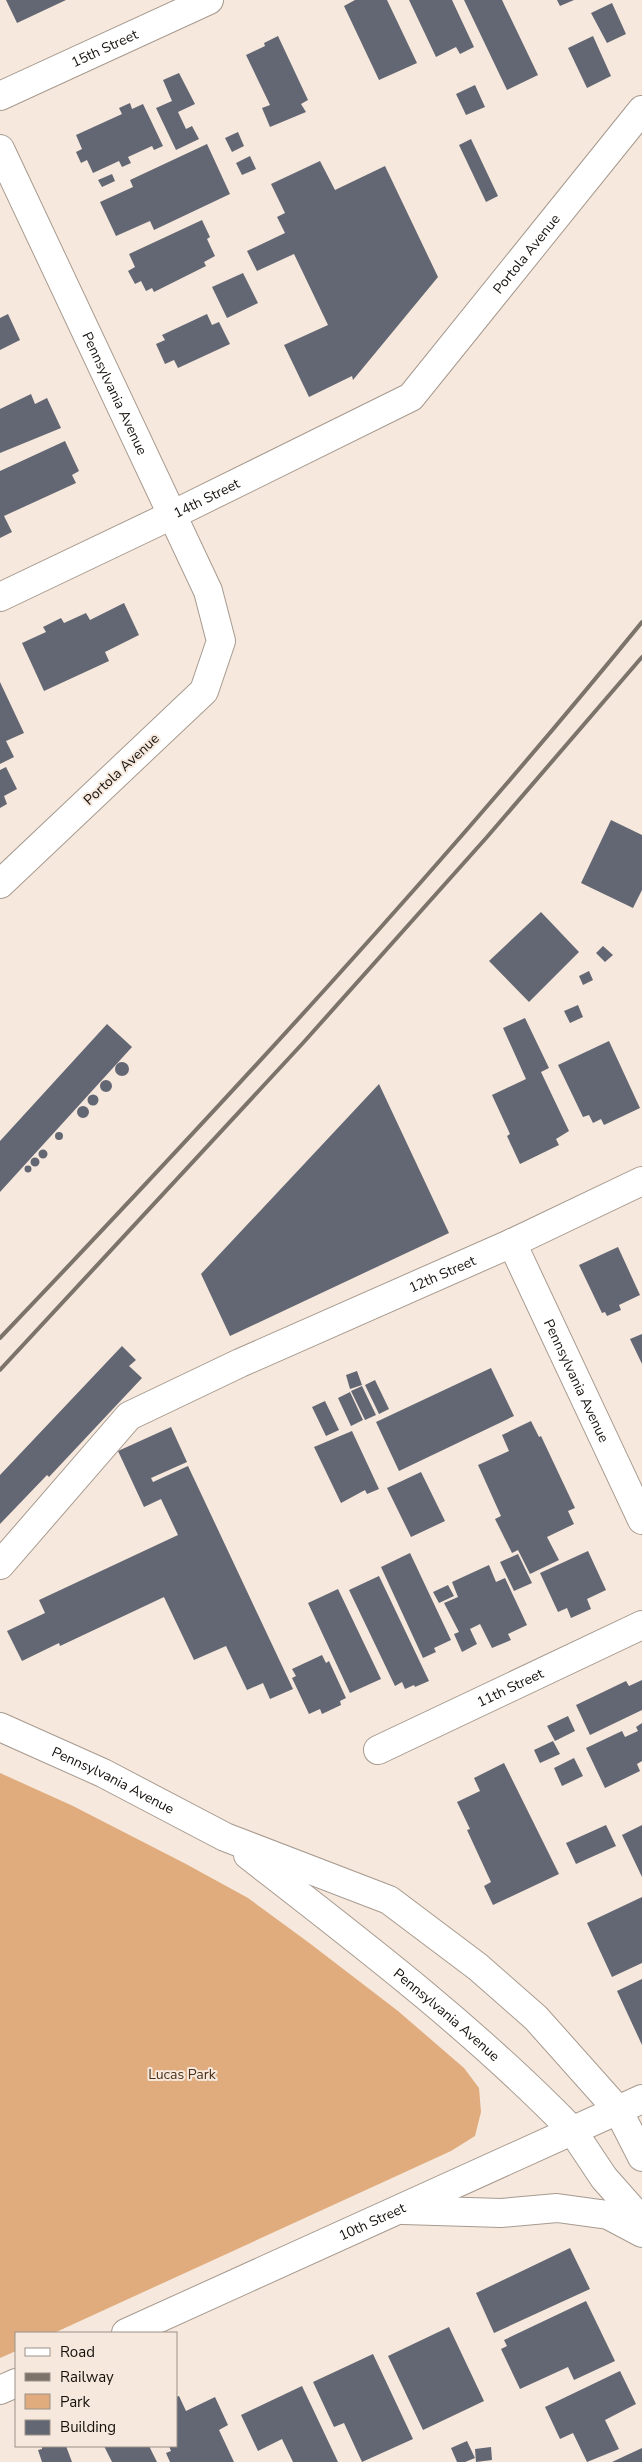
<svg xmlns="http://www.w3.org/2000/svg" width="642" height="2462" viewBox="0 0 642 2462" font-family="'Nunito Sans',sans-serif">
  <rect width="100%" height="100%" fill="#f6e8dc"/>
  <path fill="#e0ac7d" d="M 0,1773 L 73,1806 L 186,1864 L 248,1898 L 308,1942 L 398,2011 L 464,2068 L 479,2088 L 481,2112 L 475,2136 L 451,2151 L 54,2333 L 16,2333 L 16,2351 L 0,2358 Z"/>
  <path fill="#636774" d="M 6,0 L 66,0 L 17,23 Z
    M 355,0 L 387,0 L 417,63 L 379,80 L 344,6 Z
    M 409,0 L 452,0 L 474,47 L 460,54 L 456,47 L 436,57 Z
    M 464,0 L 502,0 L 538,75 L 507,90 Z
    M 557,0 L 574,0 L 560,6 Z
    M 612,3 L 626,34 L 607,43 L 591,13 Z
    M 278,36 L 308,100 L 301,104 L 306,112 L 270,127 L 262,108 L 270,105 L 246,55 L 265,46 L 264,43 Z
    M 593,36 L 611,76 L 587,88 L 568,48 Z
    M 179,73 L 195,104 L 178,112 L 186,129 L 192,126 L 199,139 L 176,150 L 156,108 L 172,101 L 163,80 Z
    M 475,85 L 485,107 L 466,115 L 456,94 Z
    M 130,103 L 132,109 L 143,104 L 163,146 L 154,150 L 152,146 L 128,157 L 131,163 L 122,167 L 119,161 L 93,173 L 87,160 L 81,163 L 76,152 L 82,149 L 76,135 L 122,114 L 119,108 Z
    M 238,132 L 244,146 L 232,152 L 225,138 Z
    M 471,139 L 498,196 L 486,202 L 459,145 Z
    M 207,144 L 230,194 L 154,230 L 150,221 L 116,236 L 100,202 L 133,187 L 130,180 Z
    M 250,156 L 256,169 L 242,175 L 236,163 Z
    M 320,161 L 335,190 L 385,166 L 438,277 L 353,380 L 352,376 L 309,397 L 284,345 L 328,325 L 294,254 L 257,271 L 247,251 L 285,233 L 277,217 L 285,213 L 271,184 Z
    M 112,174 L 115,181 L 102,187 L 98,180 Z
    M 202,220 L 210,237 L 207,239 L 215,256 L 204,262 L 206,266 L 154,292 L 152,288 L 146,291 L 141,281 L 135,284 L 128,271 L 135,267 L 129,254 Z
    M 243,273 L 258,303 L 227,318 L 212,287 Z
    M 8,314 L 20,340 L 0,350 L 0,318 Z
    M 207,314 L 212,325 L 219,322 L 230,344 L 178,368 L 174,360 L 165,364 L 156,344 L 165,340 L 162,335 Z
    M 31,394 L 35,404 L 47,398 L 61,428 L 0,453 L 0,409 Z
    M 65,441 L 79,471 L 72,475 L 76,483 L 4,516 L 12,532 L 0,538 L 0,471 Z
    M 124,603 L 139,635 L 105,652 L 109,661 L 44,691 L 22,643 L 46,632 L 43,627 L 61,618 L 64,623 L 86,613 L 90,620 Z
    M 0,682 L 24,733 L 6,741 L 14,757 L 0,764 Z
    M 6,767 L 17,789 L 4,796 L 7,804 L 0,808 L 0,770 Z
    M 611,820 L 642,835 L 642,890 L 633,908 L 581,883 Z
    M 541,912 L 579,952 L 529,1002 L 489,961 Z
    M 603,946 L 613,955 L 605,962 L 596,953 Z
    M 589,971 L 593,980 L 583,985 L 579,976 Z
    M 578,1005 L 583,1017 L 570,1023 L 564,1011 Z
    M 525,1018 L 549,1068 L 541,1072 L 569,1131 L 556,1139 L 559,1145 L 520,1164 L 507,1136 L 510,1134 L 492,1095 L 526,1079 L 503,1028 Z
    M 107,1024 L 132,1047 L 0,1192 L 0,1141 Z
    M 609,1041 L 640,1108 L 604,1125 L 601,1119 L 593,1123 L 589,1115 L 583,1117 L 558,1065 Z
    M115 1069a7 7 0 1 1 14 0a7 7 0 1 1-14 0Z
    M100 1086a6 6 0 1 1 12 0a6 6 0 1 1-12 0Z
    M 379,1084 L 449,1233 L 230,1336 L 201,1274 Z
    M87.5 1100a5.5 5.5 0 1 1 11 0a5.5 5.5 0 1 1-11 0Z
    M77 1112a6 6 0 1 1 12 0a6 6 0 1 1-12 0Z
    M55 1136a4 4 0 1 1 8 0a4 4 0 1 1-8 0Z
    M38.5 1154a4.5 4.5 0 1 1 9 0a4.5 4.5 0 1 1-9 0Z
    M30.5 1162a4.5 4.5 0 1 1 9 0a4.5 4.5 0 1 1-9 0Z
    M24.5 1169a3.5 3.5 0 1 1 7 0a3.5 3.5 0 1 1-7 0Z
    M 618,1247 L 640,1295 L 619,1305 L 621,1310 L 607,1316 L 605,1312 L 602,1313 L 579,1265 Z
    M 642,1334 L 642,1364 L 630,1339 Z
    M 122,1346 L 136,1360 L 129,1366 L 142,1378 L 49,1477 L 47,1475 L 0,1524 L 0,1475 Z
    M 491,1368 L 514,1416 L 399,1471 L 376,1422 Z
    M 357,1371 L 362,1385 L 350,1389 L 346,1375 Z
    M 375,1380 L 389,1409 L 379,1414 L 365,1385 Z
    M 362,1386 L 376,1415 L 365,1420 L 351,1391 Z
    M 350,1392 L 363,1420 L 351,1426 L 338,1398 Z
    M 325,1401 L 339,1430 L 326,1436 L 312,1407 Z
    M 531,1421 L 539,1437 L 541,1436 L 575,1508 L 568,1511 L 574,1524 L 547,1537 L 559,1560 L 530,1574 L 518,1550 L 512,1553 L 495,1519 L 501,1516 L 478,1465 L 509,1451 L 502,1435 Z
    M 171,1427 L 187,1462 L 151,1478 L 153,1482 L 188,1466 L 293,1689 L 270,1699 L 263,1683 L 247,1690 L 226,1646 L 194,1660 L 164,1597 L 60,1646 L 59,1643 L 22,1661 L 7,1631 L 45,1613 L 39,1600 L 178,1535 L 161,1499 L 144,1507 L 118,1451 Z
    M 352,1431 L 379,1489 L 367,1494 L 365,1490 L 341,1503 L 314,1447 Z
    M 421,1472 L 445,1521 L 411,1537 L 387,1488 Z
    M 588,1551 L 606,1590 L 587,1599 L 591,1609 L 571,1618 L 567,1608 L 558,1612 L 540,1573 Z
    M 410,1553 L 451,1640 L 434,1648 L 436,1652 L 423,1658 L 381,1567 Z
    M 518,1554 L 532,1583 L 514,1591 L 500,1562 Z
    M 489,1565 L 496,1582 L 505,1578 L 527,1625 L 508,1634 L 511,1640 L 492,1648 L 480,1624 L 470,1629 L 477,1644 L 462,1652 L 454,1634 L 459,1632 L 444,1603 L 458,1597 L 452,1582 Z
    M 379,1576 L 429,1681 L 415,1687 L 414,1685 L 405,1689 L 402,1682 L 395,1686 L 349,1590 Z
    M 448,1585 L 454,1596 L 439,1603 L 433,1592 Z
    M 338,1589 L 381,1679 L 350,1693 L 308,1603 Z
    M 322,1655 L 326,1663 L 329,1661 L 346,1698 L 340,1701 L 341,1705 L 322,1714 L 320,1709 L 309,1714 L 292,1678 L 296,1676 L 292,1669 Z
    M 642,1680 L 642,1710 L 590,1735 L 576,1705 L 626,1681 L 629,1686 Z
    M 568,1716 L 575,1731 L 555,1741 L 547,1726 Z
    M 642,1723 L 642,1761 L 637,1764 L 640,1771 L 605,1788 L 586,1748 L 622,1731 L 625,1737 L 638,1731 L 636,1727 Z
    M 553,1741 L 560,1754 L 540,1763 L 534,1750 Z
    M 574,1758 L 583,1776 L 562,1786 L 554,1768 Z
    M 504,1763 L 559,1874 L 493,1905 L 484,1886 L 491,1882 L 467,1830 L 470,1829 L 457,1802 L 480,1791 L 474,1778 Z
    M 606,1825 L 616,1846 L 576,1864 L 566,1843 Z
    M 642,1825 L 642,1877 L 622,1835 Z
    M 642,1897 L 642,1963 L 612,1977 L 587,1923 Z
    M 642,1979 L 642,2045 L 617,1991 Z
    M 570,2248 L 590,2289 L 494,2333 L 476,2293 Z
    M 586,2301 L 615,2361 L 574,2380 L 568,2367 L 520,2389 L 501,2349 L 507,2346 L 504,2340 Z
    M 449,2327 L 484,2401 L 423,2430 L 388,2356 Z
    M 373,2354 L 413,2439 L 362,2462 L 344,2423 L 334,2427 L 313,2382 Z
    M 620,2371 L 636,2404 L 605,2420 L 619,2449 L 587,2462 L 573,2433 L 560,2439 L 545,2407 Z
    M 302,2386 L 338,2462 L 293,2462 L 282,2439 L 258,2451 L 241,2415 Z
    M 179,2396 L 186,2411 L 215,2397 L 228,2425 L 219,2430 L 234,2462 L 170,2462 L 166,2453 L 171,2451 L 169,2446 L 176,2446 L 176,2397 Z
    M 467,2441 L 475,2458 L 465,2462 L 457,2462 L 451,2448 Z
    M 42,2446 L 66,2446 L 72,2462 L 42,2462 L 38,2450 L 42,2449 Z
    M 104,2446 L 149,2446 L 157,2462 L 112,2462 Z
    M 491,2447 L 492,2460 L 476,2462 L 475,2449 Z
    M 642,2448 L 642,2462 L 612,2462 Z"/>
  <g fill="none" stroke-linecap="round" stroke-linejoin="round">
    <g stroke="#a79a8f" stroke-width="30">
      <g id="minor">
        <path id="s1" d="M 0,96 L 209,0"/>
        <path id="s2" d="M 0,149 L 208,591 L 221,641 L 204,691 L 0,884"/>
        <path id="s3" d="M 0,597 L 172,515 L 411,397 L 642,110"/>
        <path id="s4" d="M 512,1243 L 642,1520"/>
        <path id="s5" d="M 0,1565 L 129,1416 L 240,1363 L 512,1243 L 642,1181"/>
        <path id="s6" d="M 378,1750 L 642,1625"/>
        <path d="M 572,2130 L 604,2178 L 642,2221"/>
        <path d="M 403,2210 L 501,2213 L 557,2208 L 608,2215 L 642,2233"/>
        <path id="s7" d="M 126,2333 L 618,2110 L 642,2157"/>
        <path d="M 0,2390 L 16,2383"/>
      </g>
    </g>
    <g stroke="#a79a8f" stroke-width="30">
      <g id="major">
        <path id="s8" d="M 0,1727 L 103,1773 L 225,1837 L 389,1900 L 478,1967 L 536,2018 L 618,2110 L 642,2099"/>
        <path id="s9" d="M 248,1855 C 360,1942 473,2028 572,2130"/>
      </g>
    </g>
    <use href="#minor" stroke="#fff" stroke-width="28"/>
    <use href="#major" stroke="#fff" stroke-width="28"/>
    <path stroke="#7c736b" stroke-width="4" d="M 0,1338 C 221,1106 440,870 642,622
      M 0,1370 L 303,1043 L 487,837 L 642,657"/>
  </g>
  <g text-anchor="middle" stroke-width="4" stroke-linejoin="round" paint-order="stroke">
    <g font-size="14" fill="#16110d" stroke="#f6e8dc">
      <text dy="5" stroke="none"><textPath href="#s1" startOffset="115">15th Street</textPath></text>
      <text dy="5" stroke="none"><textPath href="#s3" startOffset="641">Portola Avenue</textPath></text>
      <text dy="5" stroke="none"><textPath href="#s2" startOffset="270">Pennsylvania Avenue</textPath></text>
      <text dy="5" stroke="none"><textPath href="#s3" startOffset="229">14th Street</textPath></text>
      <text transform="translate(121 769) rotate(-43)" y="5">Portola Avenue</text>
      <text dy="5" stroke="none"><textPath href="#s5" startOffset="541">12th Street</textPath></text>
      <text dy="5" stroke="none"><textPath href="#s4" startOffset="152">Pennsylvania Avenue</textPath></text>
      <text dy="5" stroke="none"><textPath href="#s6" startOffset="146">11th Street</textPath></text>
      <text dy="5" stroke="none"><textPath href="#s8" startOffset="125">Pennsylvania Avenue</textPath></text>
      <text dy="5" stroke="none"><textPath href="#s9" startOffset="255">Pennsylvania Avenue</textPath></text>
      <text dy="5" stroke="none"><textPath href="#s7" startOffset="270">10th Street</textPath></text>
    </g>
    <g font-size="14" fill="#4c3116" stroke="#f6e8dc">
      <text x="182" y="2079">Lucas Park</text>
    </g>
  </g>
  <rect x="15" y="2332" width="162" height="115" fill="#f6e8dc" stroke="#9c9289"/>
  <rect x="25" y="2348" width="25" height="8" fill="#ffffff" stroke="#9c9289"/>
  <text x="60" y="2357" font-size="15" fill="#16110d">Road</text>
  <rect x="25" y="2373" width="25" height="8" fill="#7c736b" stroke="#9c9289"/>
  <text x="60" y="2382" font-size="15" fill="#16110d">Railway</text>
  <rect x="25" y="2394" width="25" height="15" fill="#e0ac7d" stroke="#9c9289"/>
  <text x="60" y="2407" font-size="15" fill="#16110d">Park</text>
  <rect x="25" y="2420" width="25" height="15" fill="#636774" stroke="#9c9289"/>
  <text x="60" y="2432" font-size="15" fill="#16110d">Building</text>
</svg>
